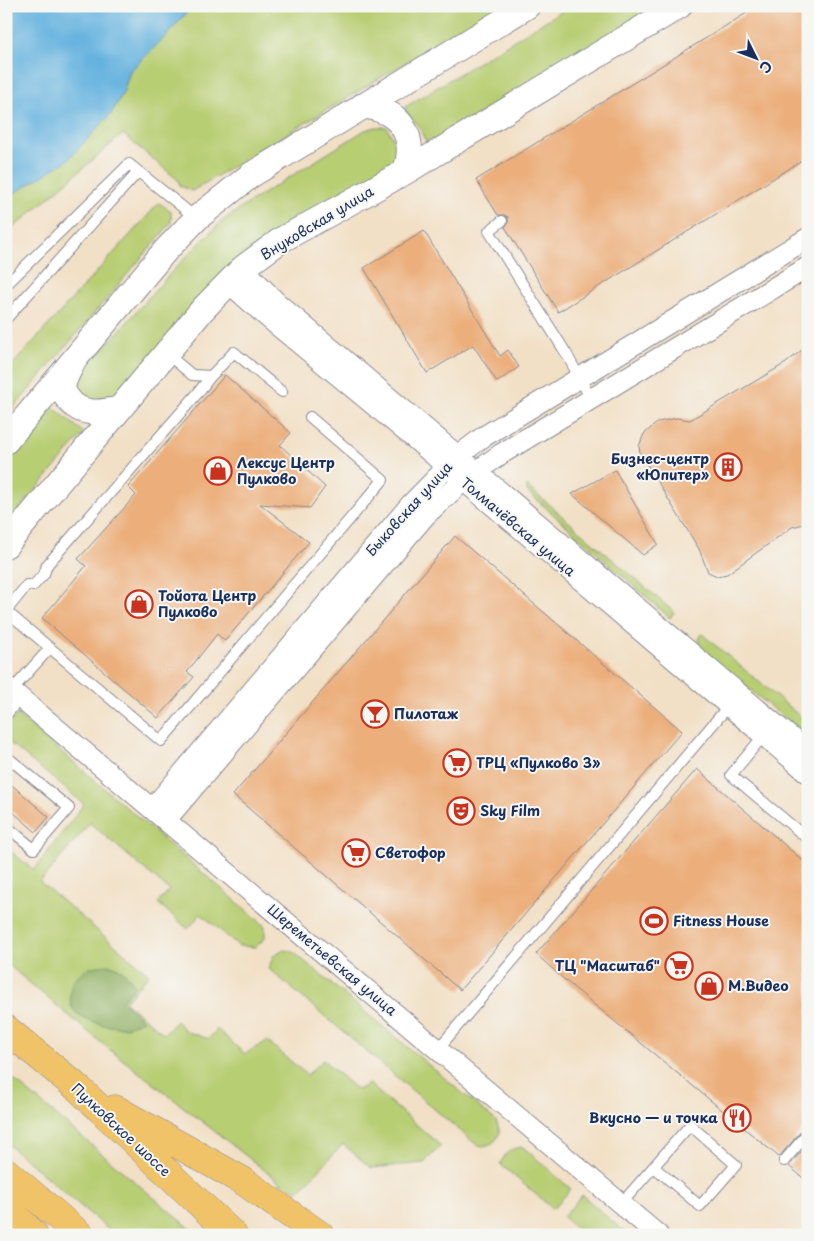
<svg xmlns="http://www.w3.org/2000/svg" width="814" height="1241" viewBox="0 0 814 1241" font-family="'Playpen Sans',sans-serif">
  <rect width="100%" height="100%" fill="#f6f6f2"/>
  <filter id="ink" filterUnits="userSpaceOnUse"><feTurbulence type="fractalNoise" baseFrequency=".02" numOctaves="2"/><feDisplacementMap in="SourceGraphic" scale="10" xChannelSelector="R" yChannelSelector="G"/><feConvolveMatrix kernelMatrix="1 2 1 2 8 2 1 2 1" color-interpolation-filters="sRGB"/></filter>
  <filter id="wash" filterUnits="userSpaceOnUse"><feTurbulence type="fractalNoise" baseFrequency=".0096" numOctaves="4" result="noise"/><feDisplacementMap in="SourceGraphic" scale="20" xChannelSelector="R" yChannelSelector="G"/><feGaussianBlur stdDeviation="1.12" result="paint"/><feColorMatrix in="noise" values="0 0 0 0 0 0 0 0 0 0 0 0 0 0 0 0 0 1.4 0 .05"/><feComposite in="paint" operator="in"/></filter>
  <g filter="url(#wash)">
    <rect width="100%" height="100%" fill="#f2e0c6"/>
    <path fill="#b8ce73" stroke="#6a7e68" d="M 192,6 L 500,6 L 192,191 L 180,186 L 178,180 L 123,134 L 6,234 L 6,201 L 10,196 L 39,178 L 123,93 L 130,71 L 170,32 Z
      M 570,6 L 656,6 L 429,145 C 424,139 422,134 419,127 C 415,119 409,119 405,107 Z
      M 376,127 L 387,127 L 397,146 L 395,161 L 238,258 L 113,402 L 100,406 L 80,395 C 78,382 81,377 88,366 L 177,266 L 222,221 L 261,195 L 365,130 Z
      M 159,203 L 171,211 L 171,223 L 6,417 L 6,372 Z
      M 53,407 L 84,433 L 6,525 L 6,462 Z
      M 527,486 L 674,612 L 670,618 L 527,491 Z
      M 702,634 L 808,723 L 808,738 L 700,648 L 699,639 Z
      M 17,714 L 265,926 L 265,938 L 256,947 L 239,946 L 201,914 L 188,929 L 158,903 L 169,890 L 90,823 L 40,882 L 149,974 L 125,1002 L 164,1034 L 176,1021 L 187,1032 L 209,1039 L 217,1029 L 245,1054 L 267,1041 L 307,1075 L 323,1060 L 357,1090 L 369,1084 L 441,1146 L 424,1163 L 371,1168 L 343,1144 L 300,1190 L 286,1187 L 104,1045 L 6,963 L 6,848 L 34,870 L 84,804 L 6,740 L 6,727 Z
      M 282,950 L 292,951 L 496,1121 L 500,1132 C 496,1143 490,1146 478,1146 L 269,969 L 273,956 Z
      M 6,1073 L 198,1235 L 115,1235 L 6,1143 Z
      M 523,1147 L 571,1189 L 553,1209 L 500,1164 C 506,1153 509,1148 523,1147 Z
      M 582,1195 L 628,1235 L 584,1235 L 563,1217 Z"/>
    <path fill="#92b165" stroke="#567062" d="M 111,965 C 123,969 128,975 135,986 L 122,1001 L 143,1020 C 137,1022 130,1027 124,1027 C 111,1028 81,1021 73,1009 C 68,1001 71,989 72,981 C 87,967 90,966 111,965 Z"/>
    <path fill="#65b2df" stroke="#40709e" d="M 6,6 L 192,6 L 170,32 L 130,71 L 123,93 L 111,114 L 68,160 L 10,196 L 6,201 Z"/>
    <g id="blocks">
      <path fill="#ecaf7b" d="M 758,6 L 802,6 L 808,15 L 808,157 L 558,312 L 505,227 L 508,223 L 508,217 L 504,215 L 498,215 L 476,180 Z
        M 424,231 L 500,356 L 508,350 L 519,367 L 497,382 L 473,345 L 427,373 L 364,268 Z
        M 808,345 L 808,523 L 792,527 L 727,574 L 717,576 L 708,572 L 699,549 L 640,453 L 639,446 L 644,434 L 658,422 L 677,418 L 690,420 L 786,363 Z
        M 225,375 L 291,433 L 280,445 L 325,487 L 310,508 L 260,504 L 309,542 L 225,641 L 217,634 L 187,672 L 194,677 L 158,718 L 42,618 L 86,566 L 78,559 L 136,495 L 128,487 Z
        M 615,470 L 658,544 L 643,555 L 572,494 Z
        M 455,536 L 682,731 L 460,990 L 233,795 Z
        M 697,769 L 808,865 L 808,1126 L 803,1129 L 779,1157 L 567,982 L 536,954 Z
        M 6,780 L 49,817 L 36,832 L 6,806 Z
        M 808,1144 L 808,1182 L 789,1166 Z"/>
    </g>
  </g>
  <g filter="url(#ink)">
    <use href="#blocks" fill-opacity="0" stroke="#868892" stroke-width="1"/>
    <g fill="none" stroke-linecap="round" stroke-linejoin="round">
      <g stroke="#868892" stroke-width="12">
        <path id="service" d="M 502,221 L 489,231 L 566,353 L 591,399
          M 6,285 L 129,164 L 196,218
          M 6,319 L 138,172
          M 166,353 L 192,375 L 211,376
          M 6,611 L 161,741 L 383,480 L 310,417
          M 6,611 L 27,585 L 33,586 L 44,574 L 47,565 L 197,394 L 211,376 L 234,352 L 282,392
          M 12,690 L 50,648
          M 6,715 L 20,698
          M 764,735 L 731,775 L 808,839
          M 6,756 L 69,808 L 34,849 L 6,826
          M 438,1049 L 731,703
          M 784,1161 L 808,1133
          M 621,1204 L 690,1125 L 736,1165 L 700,1206 L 654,1167"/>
      </g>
      <g stroke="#868892" stroke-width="22">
        <path id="minor" d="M 243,268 L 277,303 L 808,752
          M 228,282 L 266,316 L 410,435 L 808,773
          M 6,686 L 658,1235
          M 152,809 L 411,504 L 458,456 L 483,437 L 808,238
          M 166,820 L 425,516 L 463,481 L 501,454 L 808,267"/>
      </g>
      <g stroke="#868892" stroke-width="27">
        <path id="tertiary" d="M 362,106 C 400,109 418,136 405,172
          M 71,366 C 68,372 64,379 63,385 C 62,390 65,395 68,399 C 81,416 100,413 119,409
          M 6,441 L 165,251 L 197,218 L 251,175 L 527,6
          M 6,545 L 203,309 L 243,268 L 281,240 L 405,172 L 679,6"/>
      </g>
      <g stroke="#868892" stroke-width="29">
        <path id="primary" d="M 6,1172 L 80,1235"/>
      </g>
      <g stroke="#868892" stroke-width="29">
        <path id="trunk" d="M 6,1029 L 79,1089 L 233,1235
          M 115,1109 L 243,1181 L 320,1235
          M 6,1207 L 34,1235"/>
      </g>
      <use href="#service" stroke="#fff" stroke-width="10"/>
      <use href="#minor" stroke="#fff" stroke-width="20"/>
      <use href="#tertiary" stroke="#fff" stroke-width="25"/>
      <use href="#primary" stroke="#f1c369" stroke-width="28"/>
      <use href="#trunk" stroke="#f1c369" stroke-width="28"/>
    </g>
  </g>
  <defs>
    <g id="building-ring" transform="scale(1.4375)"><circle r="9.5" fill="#f6f6f2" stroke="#c8321e" stroke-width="1.5"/><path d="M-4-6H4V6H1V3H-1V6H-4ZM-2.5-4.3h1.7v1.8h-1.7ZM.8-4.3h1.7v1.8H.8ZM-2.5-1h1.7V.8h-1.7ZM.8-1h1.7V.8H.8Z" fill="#c8321e"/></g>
    <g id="shop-ring" transform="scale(1.4375)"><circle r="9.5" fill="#f6f6f2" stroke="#c8321e" stroke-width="1.5"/><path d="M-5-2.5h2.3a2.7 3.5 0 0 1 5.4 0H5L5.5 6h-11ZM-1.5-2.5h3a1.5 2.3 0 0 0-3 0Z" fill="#c8321e"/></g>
    <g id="bar-ring" transform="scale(1.4375)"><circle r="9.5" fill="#f6f6f2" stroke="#c8321e" stroke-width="1.5"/><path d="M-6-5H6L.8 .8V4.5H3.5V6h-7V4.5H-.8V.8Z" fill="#c8321e"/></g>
    <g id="supermarket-ring" transform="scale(1.4375)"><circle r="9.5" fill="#f6f6f2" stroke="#c8321e" stroke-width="1.5"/><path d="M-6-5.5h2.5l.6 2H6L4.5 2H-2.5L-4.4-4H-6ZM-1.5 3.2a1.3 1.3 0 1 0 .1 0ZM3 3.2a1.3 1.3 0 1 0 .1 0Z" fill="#c8321e"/></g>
    <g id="theatre-ring" transform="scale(1.4375)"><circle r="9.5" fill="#f6f6f2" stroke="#c8321e" stroke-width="1.5"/><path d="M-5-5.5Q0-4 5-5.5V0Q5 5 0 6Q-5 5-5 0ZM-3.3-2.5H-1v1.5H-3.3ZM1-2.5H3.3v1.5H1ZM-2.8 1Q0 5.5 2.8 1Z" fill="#c8321e"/></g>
    <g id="stadium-ring" transform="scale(1.4375)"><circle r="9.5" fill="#f6f6f2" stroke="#c8321e" stroke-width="1.5"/><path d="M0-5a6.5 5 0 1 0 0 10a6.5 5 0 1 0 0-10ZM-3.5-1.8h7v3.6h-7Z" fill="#c8321e"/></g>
    <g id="restaurant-ring" transform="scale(1.4375)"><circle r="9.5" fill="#f6f6f2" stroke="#c8321e" stroke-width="1.5"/><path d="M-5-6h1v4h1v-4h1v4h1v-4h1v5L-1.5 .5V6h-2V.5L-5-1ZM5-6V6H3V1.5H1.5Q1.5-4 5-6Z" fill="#c8321e"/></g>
  </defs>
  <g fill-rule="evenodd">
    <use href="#building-ring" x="728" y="467"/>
    <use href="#shop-ring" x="218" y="471"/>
    <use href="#shop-ring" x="139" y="604"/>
    <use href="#bar-ring" x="375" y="714"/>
    <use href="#supermarket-ring" x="457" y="763"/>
    <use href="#theatre-ring" x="461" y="811"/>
    <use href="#supermarket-ring" x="356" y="853"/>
    <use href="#stadium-ring" x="654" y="921"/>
    <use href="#supermarket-ring" x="679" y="966"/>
    <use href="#shop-ring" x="709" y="986"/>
    <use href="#restaurant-ring" x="737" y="1118"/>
  </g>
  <g text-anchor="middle" stroke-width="4" stroke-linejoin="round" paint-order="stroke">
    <g font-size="14" fill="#1b2f5e" stroke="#f6f6f2">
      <text transform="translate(317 223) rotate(-31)" y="5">Внуковская улица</text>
      <text transform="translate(409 509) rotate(-48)" y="5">Быковская улица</text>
      <text transform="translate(518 527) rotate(40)" y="5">Толмачёвская улица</text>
      <text transform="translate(332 960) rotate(40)" y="5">Шереметьевская улица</text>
      <text transform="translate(121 1130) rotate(43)" y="5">Пулковское шоссе</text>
    </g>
    <g font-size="14" font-weight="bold" fill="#1b2f5e" stroke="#f6f6f2" text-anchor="start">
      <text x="709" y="464" text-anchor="end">Бизнес-центр<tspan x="709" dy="16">«Юпитер»</tspan></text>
      <text x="237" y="468">Лексус Центр<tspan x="237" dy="16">Пулково</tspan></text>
      <text x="158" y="601">Тойота Центр<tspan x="158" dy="16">Пулково</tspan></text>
      <text x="394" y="719">Пилотаж</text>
      <text x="476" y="768">ТРЦ «Пулково 3»</text>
      <text x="480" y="816">Sky Film</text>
      <text x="375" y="858">Светофор</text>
      <text x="673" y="926">Fitness House</text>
      <text x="660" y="971" text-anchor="end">ТЦ "Масштаб"</text>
      <text x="728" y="991">М.Видео</text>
      <text x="718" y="1123" text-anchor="end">Вкусно — и точка</text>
    </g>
  </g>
  <rect width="814" height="1241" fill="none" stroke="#f6f6f2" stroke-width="25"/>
  <g transform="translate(756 58) rotate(132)" stroke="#f6f6f2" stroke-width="4" paint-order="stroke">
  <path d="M0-4L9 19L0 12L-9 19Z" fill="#1b2f5e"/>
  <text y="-8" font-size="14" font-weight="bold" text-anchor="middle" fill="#1b2f5e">С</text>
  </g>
</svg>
